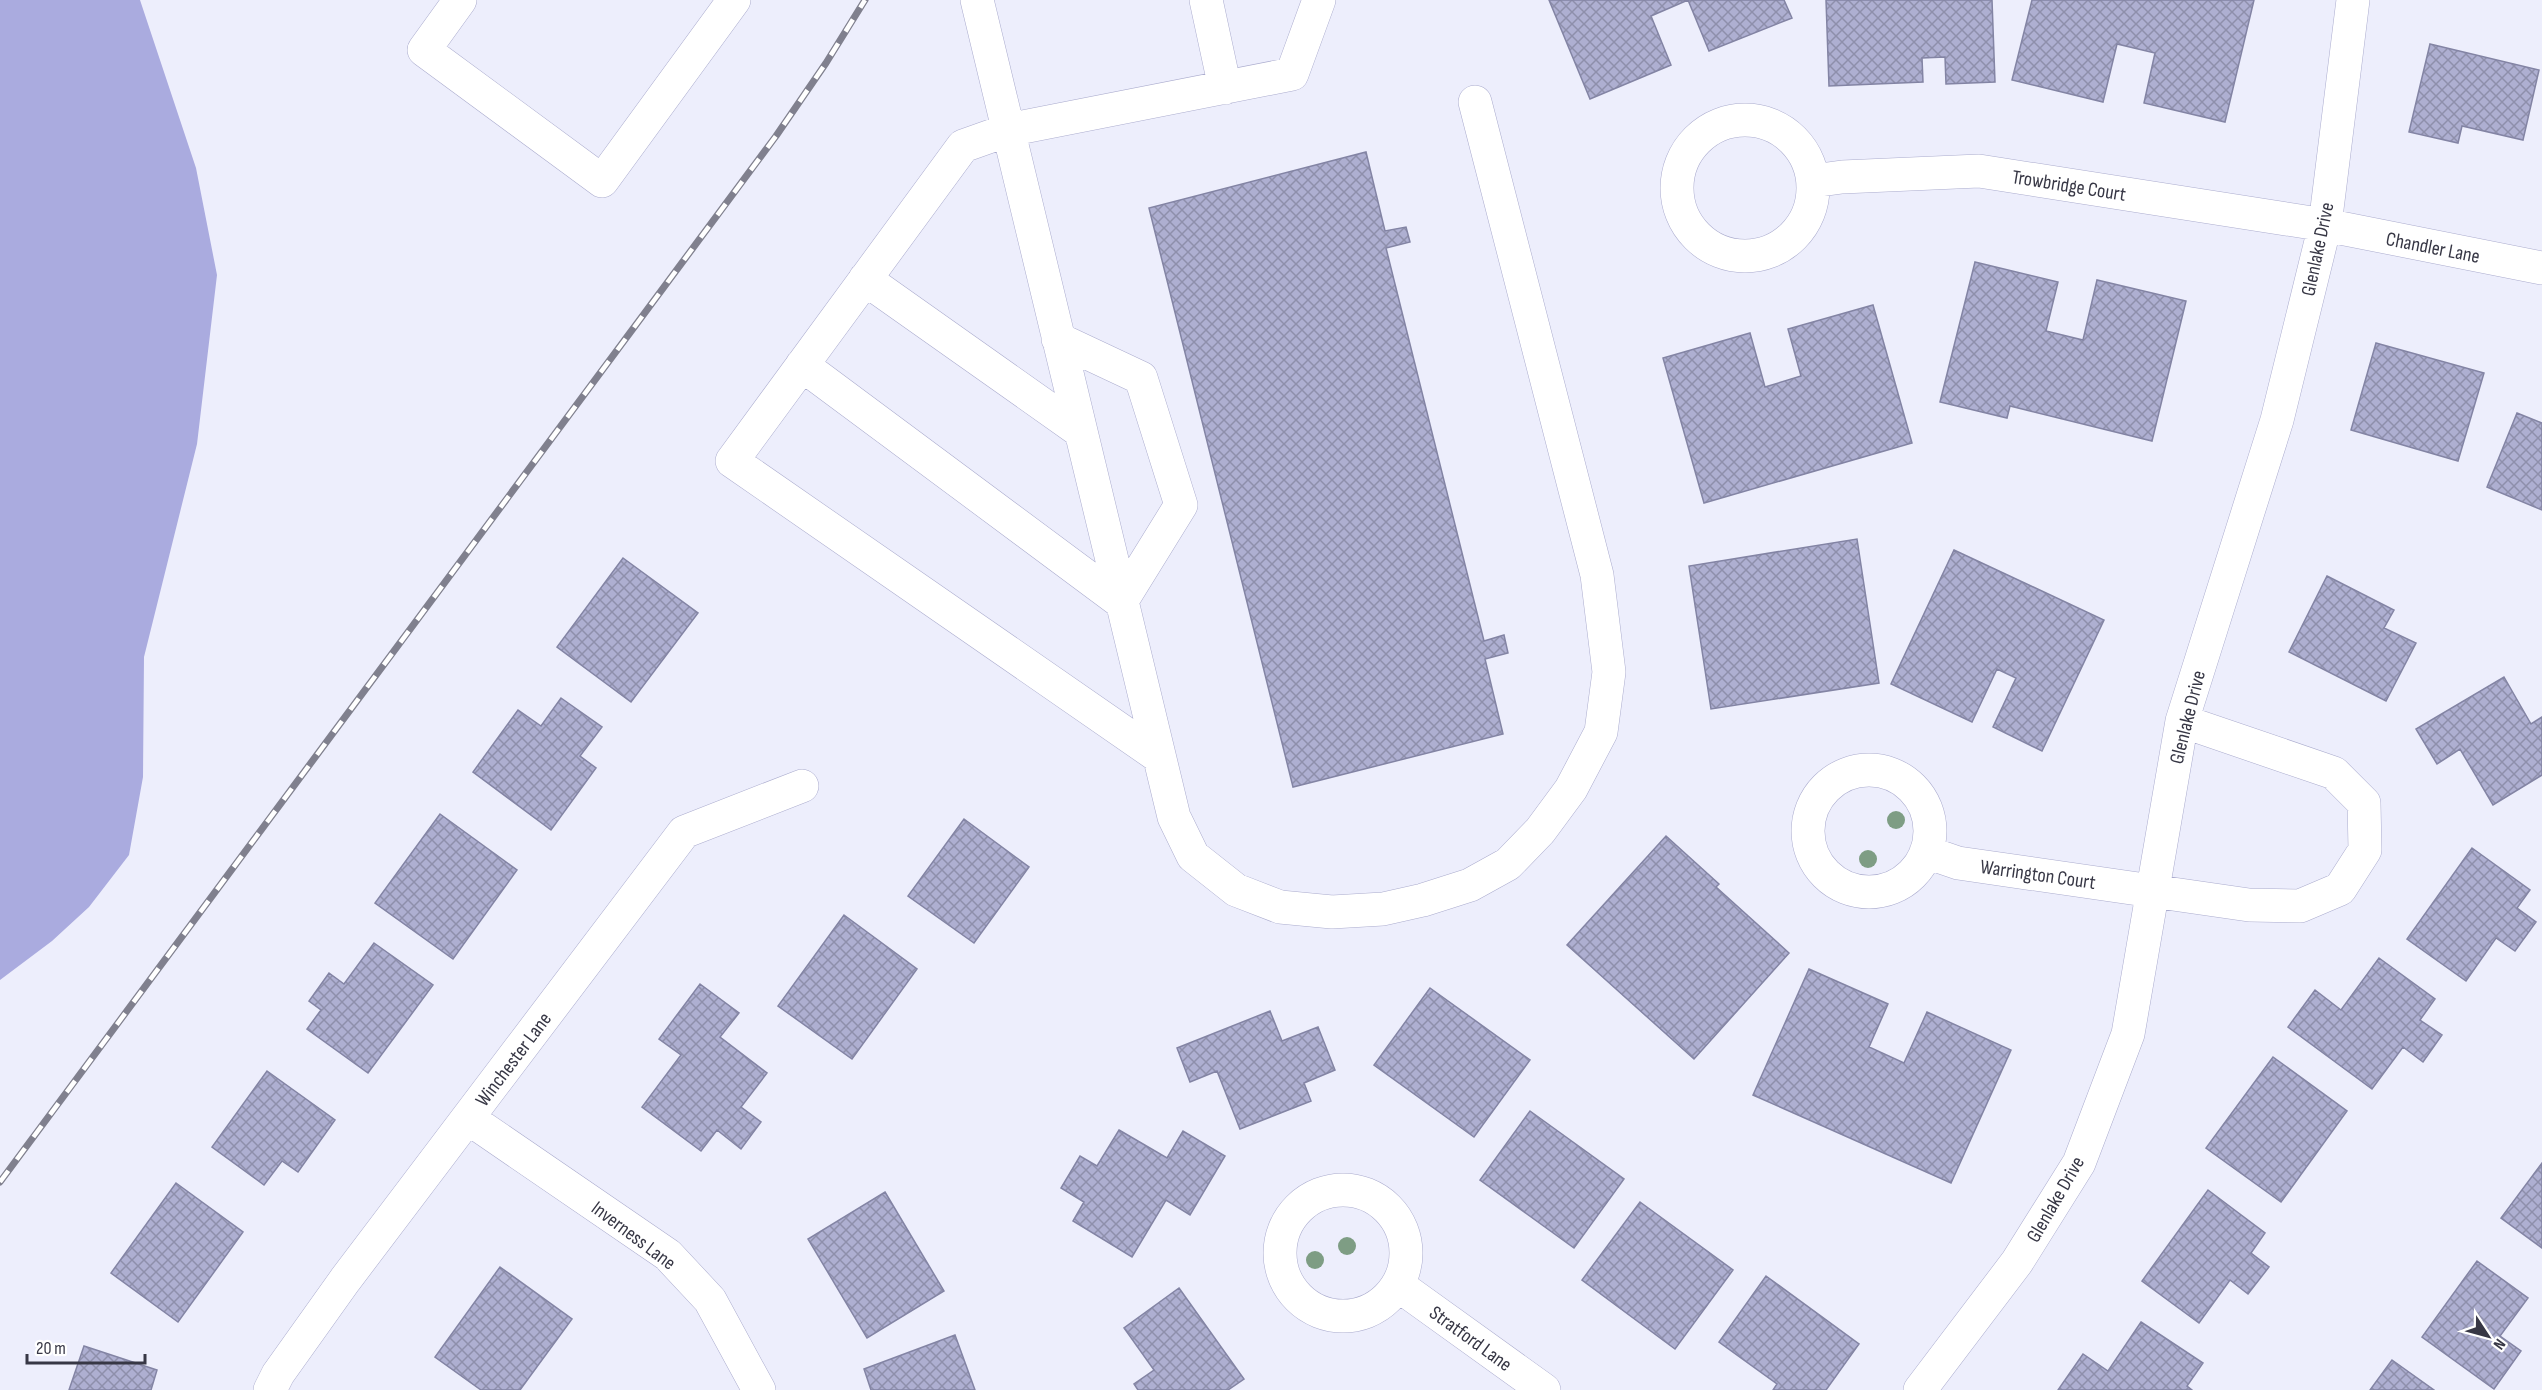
<svg xmlns="http://www.w3.org/2000/svg" width="2542" height="1390" viewBox="0 0 2542 1390" font-family="'Sofia Sans Condensed',sans-serif">
  <defs>
    <pattern id="building-cross-hatch" width="8" height="8" patternUnits="userSpaceOnUse" patternTransform="scale(1.5)"><rect width="8" height="8" fill="#aeafd1"/><path d="M0 0l8 8M0 8l8-8" fill="none" stroke="#8e8fab"/></pattern>
  </defs>
  <rect width="100%" height="100%" fill="#edeefc"/>
  <path fill="#aaabdf" d="M 0,0 L 140,0 L 196,168 L 217,275 L 197,444 L 144,657 L 143,777 L 129,855 L 89,907 L 52,941 L 0,980 Z"/>
  <path fill="url(#building-cross-hatch)" stroke="#8384a4" stroke-width="1.5" d="M 1549,0 L 1784,0 L 1792,18 L 1709,51 L 1688,0 L 1651,16 L 1671,65 L 1590,99 Z
    M 1826,0 L 1992,0 L 1995,82 L 1946,84 L 1945,57 L 1922,58 L 1923,82 L 1829,86 Z
    M 2032,0 L 2254,0 L 2225,122 L 2144,103 L 2155,53 L 2117,44 L 2103,102 L 2012,80 Z
    M 2430,44 L 2539,70 L 2523,140 L 2462,126 L 2458,143 L 2409,132 Z
    M 1366,152 L 1385,231 L 1406,227 L 1410,242 L 1386,248 L 1484,641 L 1504,635 L 1508,653 L 1485,659 L 1503,734 L 1293,787 L 1149,208 Z
    M 1975,262 L 2058,282 L 2046,331 L 2083,340 L 2097,280 L 2186,301 L 2152,441 L 2010,406 L 2007,418 L 1940,402 Z
    M 1873,305 L 1912,443 L 1704,503 L 1663,358 L 1750,333 L 1765,387 L 1801,376 L 1788,329 Z
    M 2376,343 L 2484,373 L 2458,461 L 2351,430 Z
    M 2517,413 L 2542,423 L 2542,510 L 2487,487 Z
    M 1857,539 L 1879,683 L 1711,709 L 1689,566 Z
    M 1954,550 L 2104,620 L 2042,751 L 1993,727 L 2016,678 L 1997,669 L 1972,722 L 1891,684 Z
    M 623,558 L 698,613 L 631,702 L 557,647 Z
    M 2327,576 L 2394,610 L 2384,628 L 2416,643 L 2386,701 L 2289,652 Z
    M 2504,677 L 2531,724 L 2542,717 L 2542,775 L 2493,805 L 2460,749 L 2437,764 L 2416,729 Z
    M 561,698 L 602,727 L 580,756 L 596,768 L 551,830 L 473,772 L 518,710 L 541,726 Z
    M 440,814 L 517,870 L 453,959 L 375,903 Z
    M 964,819 L 1029,867 L 974,943 L 908,896 Z
    M 1666,836 L 1719,884 L 1716,887 L 1789,953 L 1694,1059 L 1567,945 Z
    M 2472,848 L 2530,890 L 2517,908 L 2536,922 L 2515,951 L 2496,938 L 2466,981 L 2407,939 Z
    M 844,915 L 917,969 L 852,1059 L 778,1006 Z
    M 374,943 L 433,985 L 368,1073 L 307,1029 L 321,1010 L 309,1001 L 329,973 L 344,984 Z
    M 2379,958 L 2435,999 L 2420,1020 L 2442,1035 L 2423,1062 L 2403,1047 L 2372,1089 L 2288,1027 L 2315,990 L 2341,1010 Z
    M 1809,969 L 1888,1004 L 1869,1047 L 1904,1063 L 1927,1012 L 2011,1050 L 1951,1183 L 1753,1095 Z
    M 700,984 L 739,1013 L 720,1037 L 767,1073 L 741,1107 L 761,1122 L 741,1149 L 717,1130 L 701,1151 L 642,1107 L 681,1055 L 659,1039 Z
    M 1430,988 L 1530,1060 L 1474,1137 L 1374,1065 Z
    M 1270,1011 L 1282,1041 L 1318,1027 L 1335,1070 L 1304,1083 L 1311,1101 L 1240,1129 L 1217,1071 L 1190,1082 L 1177,1048 Z
    M 2273,1057 L 2347,1111 L 2281,1202 L 2206,1148 Z
    M 267,1071 L 335,1120 L 298,1172 L 282,1161 L 264,1185 L 212,1147 Z
    M 1530,1111 L 1624,1179 L 1574,1248 L 1480,1180 Z
    M 1119,1130 L 1167,1158 L 1183,1131 L 1225,1156 L 1190,1215 L 1166,1200 L 1132,1257 L 1073,1221 L 1084,1202 L 1061,1188 L 1080,1156 L 1097,1166 Z
    M 2542,1163 L 2542,1248 L 2501,1218 Z
    M 176,1183 L 243,1232 L 178,1322 L 111,1273 Z
    M 2208,1190 L 2265,1233 L 2251,1253 L 2269,1267 L 2248,1294 L 2230,1280 L 2199,1323 L 2142,1281 Z
    M 885,1192 L 944,1291 L 867,1338 L 808,1239 Z
    M 1640,1202 L 1733,1270 L 1675,1349 L 1582,1280 Z
    M 2477,1261 L 2528,1298 L 2500,1336 L 2521,1351 L 2494,1389 L 2422,1337 Z
    M 500,1267 L 572,1319 L 520,1390 L 481,1390 L 435,1357 Z
    M 1766,1276 L 1859,1344 L 1826,1390 L 1773,1390 L 1777,1384 L 1719,1342 Z
    M 1179,1288 L 1244,1379 L 1228,1390 L 1138,1390 L 1134,1384 L 1154,1370 L 1124,1328 Z
    M 2141,1322 L 2203,1363 L 2187,1386 L 2192,1390 L 2058,1390 L 2083,1354 L 2108,1371 Z
    M 955,1335 L 975,1390 L 871,1390 L 864,1369 Z
    M 84,1346 L 157,1370 L 151,1390 L 69,1390 Z
    M 2392,1360 L 2434,1390 L 2370,1390 Z"/>
  <g fill="none" stroke-linecap="round" stroke-linejoin="round">
    <g stroke="#abacce" stroke-width="34">
      <path id="minor" d="M 460,0 L 424,50 L 602,181 L 734,0
        M 977,0 L 1174,817 L 1193,856 L 1236,890 L 1280,907 L 1332,912 L 1383,909 L 1423,900 L 1470,885 L 1508,864 L 1540,831 L 1571,789 L 1601,732 L 1609,672 L 1597,575 L 1475,102
        M 1206,0 L 1225,88
        M1677 188a68 68 0 1 1 136 0a68 68 0 1 1-136 0Z
        M 1813,181 L 1842,177 L 1979,171 L 2325,225 L 2542,268
        M 865,279 L 1080,431
        M 802,365 L 1121,602 L 1181,505 L 1141,378 L 1058,339
        M 1158,756 L 732,461 L 963,146 L 1008,130 L 1292,74 L 1319,0
        M1808 831a61 61 0 1 1 122 0a61 61 0 1 1-122 0Z
        M 1926,852 L 1958,863 L 2249,905 L 2300,906 L 2340,889 L 2365,850 L 2364,803 L 2334,773 L 2182,721
        M 468,1118 L 668,1255 L 710,1300 L 759,1390
        M1280 1253a63 63 0 1 1 126 0a63 63 0 1 1-126 0Z
        M 1398,1285 L 1544,1390
        M 270,1390 L 278,1374 L 345,1280 L 684,832 L 802,786
        M 1920,1390 L 2017,1262 L 2079,1163 L 2128,1034 L 2182,721 L 2277,420 L 2325,225 L 2353,0"/>
    </g>
    <use href="#minor" stroke="#fff" stroke-width="33"/>
    <g stroke="#80808e" stroke-width="7">
      <path id="rail" d="M 0,1182 L 776,136 L 826,63 L 865,0"/>
    </g>
    <use href="#rail" stroke="#fff" stroke-width="4.5" stroke-dasharray="14" stroke-linecap="butt"/>
  </g>
  <g fill="#7e9d84">
    <circle cx="1896" cy="820" r="9"/>
    <circle cx="1868" cy="859" r="9"/>
    <circle cx="1347" cy="1246" r="9"/>
    <circle cx="1315" cy="1260" r="9"/>
  </g>
  <g text-anchor="middle" stroke-width="6" stroke-linejoin="round" paint-order="stroke">
    <g font-size="20" fill="#373745" stroke="#fff">
      <text transform="translate(2069 185) rotate(9)" y="7">Trowbridge Court</text>
      <text transform="translate(2433 247) rotate(11)" y="7">Chandler Lane</text>
      <text transform="translate(2317 249) rotate(-78)" y="7">Glenlake Drive</text>
      <text transform="translate(2187 717) rotate(-76)" y="7">Glenlake Drive</text>
      <text transform="translate(2038 874) rotate(8)" y="7">Warrington Court</text>
      <text transform="translate(513 1059) rotate(-53)" y="7">Winchester Lane</text>
      <text transform="translate(2055 1199) rotate(-60)" y="7">Glenlake Drive</text>
      <text transform="translate(634 1235) rotate(37)" y="7">Inverness Lane</text>
      <text transform="translate(1471 1338) rotate(36)" y="7">Stratford Lane</text>
    </g>
  </g>
  <g transform="translate(2488 1336) rotate(126)" stroke="#ffffff" stroke-width="4.5" paint-order="stroke">
  <path d="M0-4.5L10 22L0 15L-10 22Z" fill="#373745"/>
  <text y="-9" font-size="16" font-weight="bold" text-anchor="middle" fill="#373745">N</text>
  </g>
  <path d="M27 1354v9h118v-9" fill="none" stroke="#373745" stroke-width="3"/>
  <text x="36" y="1354" font-size="18" fill="#373745" stroke="#ffffff" stroke-width="4.5" paint-order="stroke">20 m</text>
</svg>
